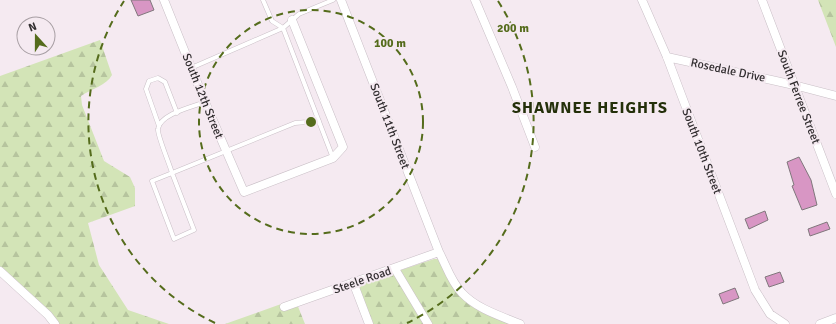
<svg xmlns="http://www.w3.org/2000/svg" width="836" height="324" viewBox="0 0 836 324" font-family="Signika,sans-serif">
  <defs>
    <pattern id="forest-firs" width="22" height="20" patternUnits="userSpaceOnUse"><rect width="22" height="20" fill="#d3e4b7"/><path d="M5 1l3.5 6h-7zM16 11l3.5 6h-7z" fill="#b6c49e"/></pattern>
  </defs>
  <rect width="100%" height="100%" fill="#f5eaf1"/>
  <path fill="url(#forest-firs)" d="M 818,0 L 836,0 L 836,47 Z
    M 100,40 L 112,75 C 107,85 91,89 81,96 L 82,105 L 104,161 L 130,177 L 135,188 L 135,206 L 88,223 L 99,265 L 128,310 L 169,324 L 57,324 L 0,268 L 0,76 Z
    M 434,259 L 438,259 L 456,291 L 511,324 L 373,324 L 359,289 L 362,283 Z
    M 295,299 L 305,324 L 225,324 Z"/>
  <path fill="#d896c4" stroke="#80777c" d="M 131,0 L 150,0 L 154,10 L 138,16 Z
    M 799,157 L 811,180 L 817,205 L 802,210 L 792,186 L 794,185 L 787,162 Z
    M 765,211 L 768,220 L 749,229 L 745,219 Z
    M 827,222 L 830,229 L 810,236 L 808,229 Z
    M 780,272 L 784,282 L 769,287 L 765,277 Z
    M 735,288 L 739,298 L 723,304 L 719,294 Z"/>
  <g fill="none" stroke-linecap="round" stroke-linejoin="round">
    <g stroke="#c9bfc6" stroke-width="5">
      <path id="lane" d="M 263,0 L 272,21 L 283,28 L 333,158
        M 191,68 L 283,28 L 299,14 L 333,0
        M 205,102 C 192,107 160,114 158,129 C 157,135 170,165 172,173 L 295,123 L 319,121
        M 159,126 L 146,89 L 149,81 L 158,78 L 165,82 L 177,113
        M 172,173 L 194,230 L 174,239 L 152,181 Z"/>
    </g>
    <g stroke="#c9bfc6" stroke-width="9">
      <path id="street" d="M 164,0 L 205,102 L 244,192 L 333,158 L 343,147 L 292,20
        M 341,0 L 439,252 C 446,265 451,282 462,293 C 477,309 501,316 520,324
        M 475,0 L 512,87 L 535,147
        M 642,0 L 667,57 L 755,290 L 770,314 L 785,324
        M 762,0 L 836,194
        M 667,57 L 794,85 L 836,96
        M 395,269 L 428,324
        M 0,271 L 48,315 L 55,324
        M 353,282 L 369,324
        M 284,307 L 439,252
        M 820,324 L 836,318"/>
    </g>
    <use href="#lane" stroke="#fff" stroke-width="4"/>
    <use href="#street" stroke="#fff" stroke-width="8"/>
  </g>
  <g fill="none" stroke="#556c1c" stroke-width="2" stroke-dasharray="7 5">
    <circle cx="311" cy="122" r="112"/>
    <path d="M215 323A223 223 0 0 1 124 1M498 1A223 223 0 0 1 407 323"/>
  </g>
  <g text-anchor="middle" stroke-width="4" stroke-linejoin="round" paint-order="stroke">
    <g font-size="12" fill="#312d2f" stroke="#f5eaf1">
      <text transform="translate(728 70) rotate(12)" y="4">Rosedale Drive</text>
      <text transform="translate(203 96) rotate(68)" y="4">South 12th Street</text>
      <text transform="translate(799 97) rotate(69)" y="4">South Ferree Street</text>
      <text transform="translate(390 126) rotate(69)" y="4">South 11th Street</text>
      <text transform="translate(702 151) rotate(69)" y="4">South 10th Street</text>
      <text transform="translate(362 280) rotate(-19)" y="4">Steele Road</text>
    </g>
    <g font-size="16" font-weight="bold" letter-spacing="1" fill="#24300a" stroke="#f5eaf1">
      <text x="590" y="113">SHAWNEE HEIGHTS</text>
    </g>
  </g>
  <circle cx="311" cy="122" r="6" fill="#556c1c" stroke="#f5eaf1" stroke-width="2"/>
  <g font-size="12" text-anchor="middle" font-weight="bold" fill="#556c1c" stroke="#f5eaf1" stroke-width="4" stroke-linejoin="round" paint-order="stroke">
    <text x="513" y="32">200 m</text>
    <text x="390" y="47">100 m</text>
  </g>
  <g transform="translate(36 36) rotate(339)"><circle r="19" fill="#f5eaf1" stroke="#a79ea3"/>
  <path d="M0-3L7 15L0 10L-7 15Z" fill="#556c1c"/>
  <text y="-6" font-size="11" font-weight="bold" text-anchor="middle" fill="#312d2f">N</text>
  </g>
</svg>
